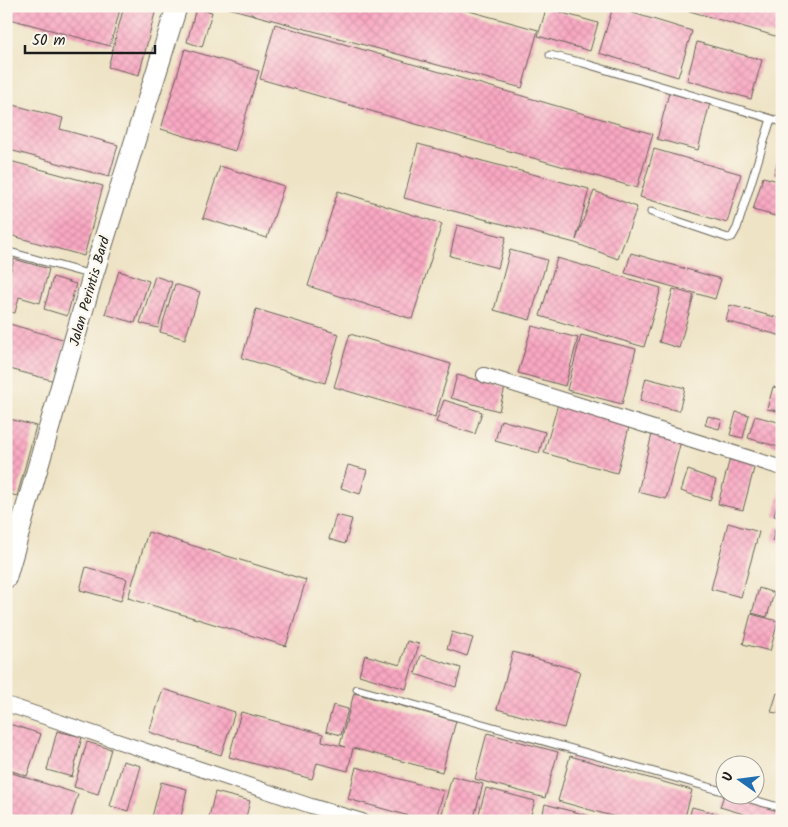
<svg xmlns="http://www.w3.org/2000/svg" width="788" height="827" viewBox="0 0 788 827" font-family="Kalam,sans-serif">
  <defs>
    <pattern id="building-cross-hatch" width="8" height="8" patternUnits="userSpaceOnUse" patternTransform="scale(1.25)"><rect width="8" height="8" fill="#f9a7c2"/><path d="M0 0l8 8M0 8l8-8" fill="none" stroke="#d58fa6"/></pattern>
  </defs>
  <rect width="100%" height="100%" fill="#fbf7ec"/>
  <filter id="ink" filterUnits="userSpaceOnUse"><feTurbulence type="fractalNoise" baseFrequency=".02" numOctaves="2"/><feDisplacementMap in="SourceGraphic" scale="10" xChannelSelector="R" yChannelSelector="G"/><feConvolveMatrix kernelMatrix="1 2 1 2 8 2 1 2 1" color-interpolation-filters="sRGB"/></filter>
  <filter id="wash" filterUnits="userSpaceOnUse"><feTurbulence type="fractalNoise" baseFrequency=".0096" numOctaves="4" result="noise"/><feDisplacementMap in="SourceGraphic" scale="20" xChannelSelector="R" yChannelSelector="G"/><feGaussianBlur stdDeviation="1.12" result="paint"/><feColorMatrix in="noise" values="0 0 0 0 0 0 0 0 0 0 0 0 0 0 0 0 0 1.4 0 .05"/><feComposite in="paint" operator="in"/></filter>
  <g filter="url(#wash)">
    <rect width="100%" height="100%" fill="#eee3c5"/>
    <g id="blocks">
      <path fill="url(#building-cross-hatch)" d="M 6,6 L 121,6 L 110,46 L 6,18 Z
        M 124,6 L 145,6 L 156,9 L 139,75 L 108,67 Z
        M 451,6 L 538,30 L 522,88 L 225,7 Z
        M 547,6 L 560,6 L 559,12 L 598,23 L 590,51 L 538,36 Z
        M 676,6 L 782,6 L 782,38 L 676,7 Z
        M 613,7 L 692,31 L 678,77 L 599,53 Z
        M 196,8 L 212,12 L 202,47 L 187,42 Z
        M 275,24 L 653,134 L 637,188 L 260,79 Z
        M 697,42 L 762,60 L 751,99 L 687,80 Z
        M 185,49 L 259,71 L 235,151 L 161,129 Z
        M 669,93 L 710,103 L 698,150 L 657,139 Z
        M 6,103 L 63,118 L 60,129 L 118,145 L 109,177 L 6,149 Z
        M 418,144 L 589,189 L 576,240 L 594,191 L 637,207 L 618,259 L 575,243 L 404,198 Z
        M 781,148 L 782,148 L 782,176 L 774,174 Z
        M 654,149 L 741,174 L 727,223 L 640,197 Z
        M 6,160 L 103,186 L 84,256 L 6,234 Z
        M 220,166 L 284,186 L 267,238 L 203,218 Z
        M 763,177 L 782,182 L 782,208 L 779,217 L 753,210 Z
        M 338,191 L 442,224 L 412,319 L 308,286 Z
        M 457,225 L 506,237 L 498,268 L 450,256 Z
        M 510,250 L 547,260 L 530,320 L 494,310 Z
        M 631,253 L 721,279 L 715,299 L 625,273 Z
        M 557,258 L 661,288 L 644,347 L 540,316 Z
        M 14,259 L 49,269 L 40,303 L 19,297 L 15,313 L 6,311 L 6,287 Z
        M 119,271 L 149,281 L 135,323 L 105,314 Z
        M 155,276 L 172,282 L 158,328 L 140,323 Z
        M 53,277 L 76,284 L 67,316 L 44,309 Z
        M 175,284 L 200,292 L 185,339 L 160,332 Z
        M 673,289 L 694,295 L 679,348 L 659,342 Z
        M 730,305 L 782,319 L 782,336 L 726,321 Z
        M 256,309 L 339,334 L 325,383 L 242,358 Z
        M 6,323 L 66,340 L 55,381 L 6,368 Z
        M 532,326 L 578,338 L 565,386 L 518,373 Z
        M 350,334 L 451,364 L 435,417 L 334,387 Z
        M 581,335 L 636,349 L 622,404 L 567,390 Z
        M 457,375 L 505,387 L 499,411 L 451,398 Z
        M 646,378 L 685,388 L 679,411 L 640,401 Z
        M 773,387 L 782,389 L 782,412 L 767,409 Z
        M 444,400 L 482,412 L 475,434 L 436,422 Z
        M 558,404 L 630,423 L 617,473 L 544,453 Z
        M 736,412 L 749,415 L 743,438 L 730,435 Z
        M 708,416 L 722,420 L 719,429 L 705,425 Z
        M 755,416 L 782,423 L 782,448 L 748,438 Z
        M 6,418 L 36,426 L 17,496 L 6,493 Z
        M 501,420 L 545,432 L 539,453 L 495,441 Z
        M 652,434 L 681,441 L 666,499 L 638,492 Z
        M 731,454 L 756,461 L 743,510 L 718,504 Z
        M 348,465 L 367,470 L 360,494 L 341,488 Z
        M 688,470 L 716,480 L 710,501 L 681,491 Z
        M 781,489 L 782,489 L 782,518 L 774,516 Z
        M 336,515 L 352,519 L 345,544 L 329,539 Z
        M 728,523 L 759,532 L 741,597 L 711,589 Z
        M 776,527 L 782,529 L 782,543 L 772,541 Z
        M 148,532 L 306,580 L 286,646 L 128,598 Z
        M 86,567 L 127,579 L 121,601 L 80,590 Z
        M 759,588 L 774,593 L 767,617 L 752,613 Z
        M 751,614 L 778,621 L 770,651 L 743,644 Z
        M 452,632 L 473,638 L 467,656 L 447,649 Z
        M 407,641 L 419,644 L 406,689 L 359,675 L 365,655 L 400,665 Z
        M 513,652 L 580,671 L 564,728 L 497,709 Z
        M 421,655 L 461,668 L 456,687 L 415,674 Z
        M 163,689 L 235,712 L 221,755 L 149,732 Z
        M 354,693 L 456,721 L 442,772 L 353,748 L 348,771 L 317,763 L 312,779 L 229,757 L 241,712 L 323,734 L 322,741 L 345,747 L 340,745 Z
        M 777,693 L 782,694 L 782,714 L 771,712 Z
        M 333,705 L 348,709 L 341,735 L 326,731 Z
        M 6,723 L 41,734 L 27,776 L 6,769 Z
        M 57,731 L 82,737 L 72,777 L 47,770 Z
        M 487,733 L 558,752 L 545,798 L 475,779 Z
        M 87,742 L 111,749 L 98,794 L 74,787 Z
        M 570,756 L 692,790 L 684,821 L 630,821 L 558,801 Z
        M 123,761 L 141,766 L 128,811 L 110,806 Z
        M 356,767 L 444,791 L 435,821 L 427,821 L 348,799 Z
        M 6,771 L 78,794 L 70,821 L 32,821 L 6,813 Z
        M 452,776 L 483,784 L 473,821 L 440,821 Z
        M 161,782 L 187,789 L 180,821 L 151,821 Z
        M 486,788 L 535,801 L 529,821 L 477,821 Z
        M 215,792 L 250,801 L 245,821 L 208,821 Z
        M 724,795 L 782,812 L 779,821 L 767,821 L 720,807 Z
        M 545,804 L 597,818 L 596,821 L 541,821 Z
        M 692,807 L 725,816 L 723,821 L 688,821 Z"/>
    </g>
  </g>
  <g filter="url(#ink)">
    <use href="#blocks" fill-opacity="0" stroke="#666257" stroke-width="1"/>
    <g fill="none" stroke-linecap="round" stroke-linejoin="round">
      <g stroke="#666257" stroke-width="9">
        <path id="lane" d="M 550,55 L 583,63 L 782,122
          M 651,212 L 728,238 L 732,237 L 737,228 L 771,119
          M 6,251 L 92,275
          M 357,689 L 726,792
          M 733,794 L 782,808"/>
      </g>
      <g stroke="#666257" stroke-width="16">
        <path id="street" d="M 484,375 L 782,468
          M 6,704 L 311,806 L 362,821"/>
      </g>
      <g stroke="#666257" stroke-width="22">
        <path id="secondary" d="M 6,578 L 93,275 L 177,6"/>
      </g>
      <use href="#lane" stroke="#fff" stroke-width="7"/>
      <use href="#street" stroke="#fff" stroke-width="14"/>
      <use href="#secondary" stroke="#fff" stroke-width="20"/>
    </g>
  </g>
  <g text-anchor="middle" stroke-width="5" stroke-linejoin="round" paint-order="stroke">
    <g font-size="14" fill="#1c1c1c" stroke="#fbf7ec">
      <text transform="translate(89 291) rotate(-74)" y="5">Jalan Perintis Bard</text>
    </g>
  </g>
  <rect width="788" height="827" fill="none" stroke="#fbf7ec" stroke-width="25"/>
  <g transform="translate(740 780) rotate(284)"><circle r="24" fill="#fbf7ec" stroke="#a29f99"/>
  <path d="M0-4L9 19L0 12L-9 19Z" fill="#1f6fb2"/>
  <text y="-8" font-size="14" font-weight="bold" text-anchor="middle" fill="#1c1c1c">U</text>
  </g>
  <path d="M25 45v8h130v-8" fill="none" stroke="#1c1c1c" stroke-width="2.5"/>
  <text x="32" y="45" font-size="15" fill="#1c1c1c" stroke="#fbf7ec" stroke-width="4" paint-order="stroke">50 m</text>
</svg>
